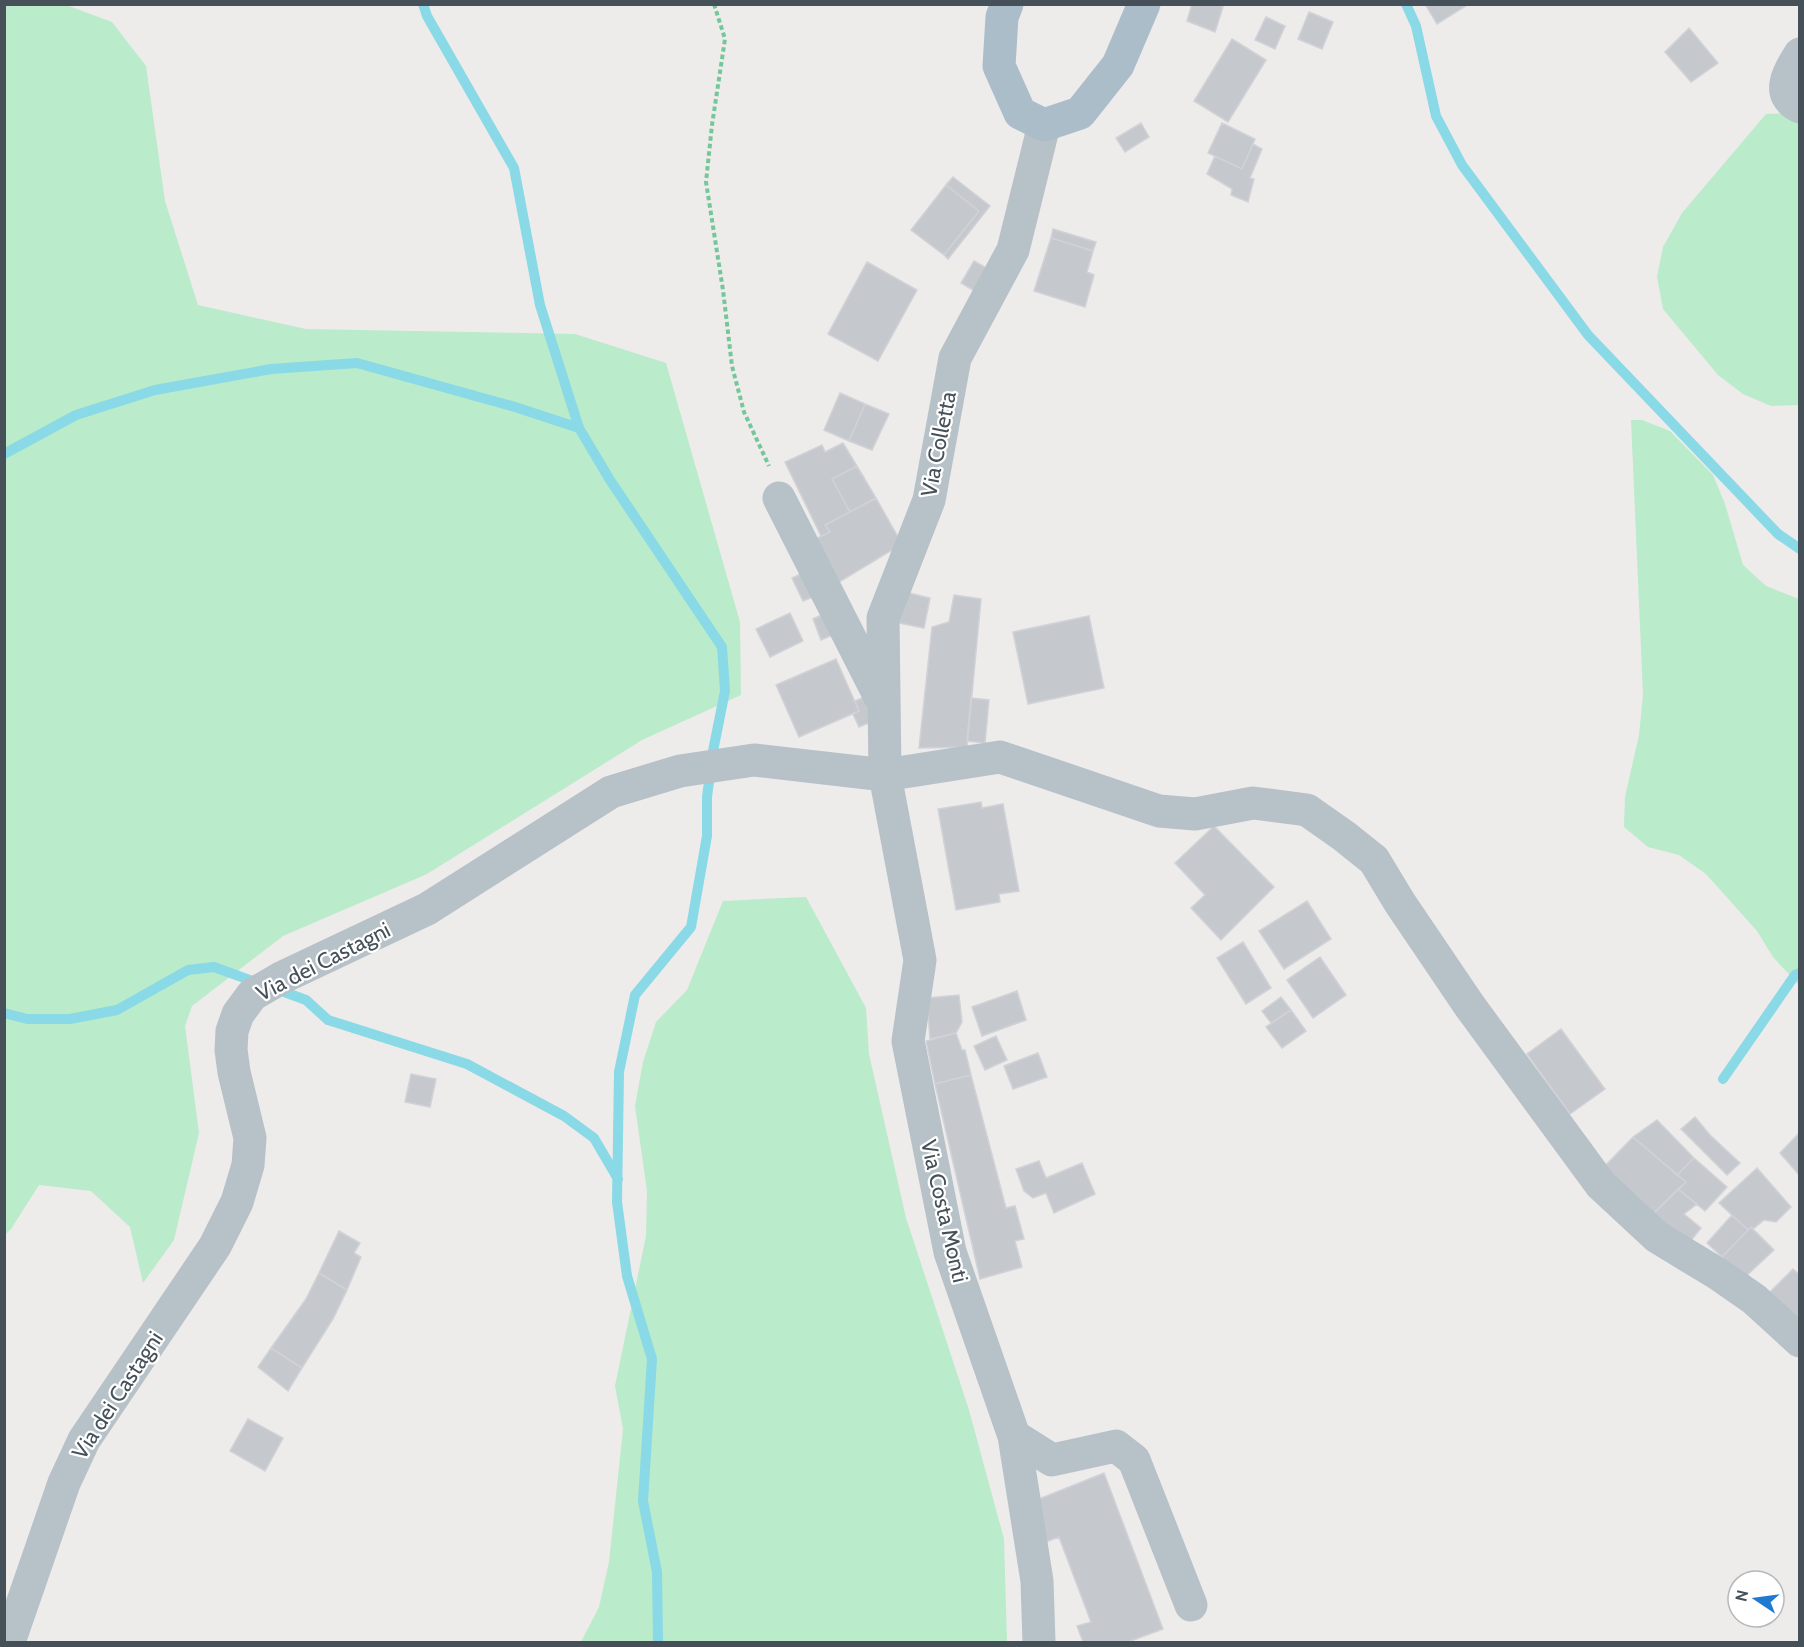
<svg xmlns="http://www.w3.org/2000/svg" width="1804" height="1647" viewBox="0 0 1804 1647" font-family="Cabin,sans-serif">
  <rect width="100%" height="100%" fill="#eeebeb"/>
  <path fill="#baebca" d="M 5,4 L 66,5 L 112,22 L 146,66 L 165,201 L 198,305 L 306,329 L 575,334 L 666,363 L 740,622 L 741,695 L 642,740 L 427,874 L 283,936 L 192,1006 L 185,1026 L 199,1133 L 174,1240 L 143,1283 L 130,1227 L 91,1191 L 39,1185 L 11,1229 L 5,1235 Z
    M 1799,113 L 1799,405 L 1771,406 L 1743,394 L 1718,375 L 1663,309 L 1657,277 L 1663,247 L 1682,213 L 1766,114 Z
    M 1631,420 L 1642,420 L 1670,431 L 1713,475 L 1725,504 L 1743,565 L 1766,586 L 1799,599 L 1799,985 L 1773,957 L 1757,931 L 1706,874 L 1679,855 L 1648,847 L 1624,827 L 1625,797 L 1639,735 L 1643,695 Z
    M 806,897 L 866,1008 L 869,1054 L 906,1218 L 969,1410 L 1004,1539 L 1007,1642 L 581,1642 L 599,1607 L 609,1562 L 623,1429 L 615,1386 L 646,1236 L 647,1191 L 635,1106 L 643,1062 L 656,1022 L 687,990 L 723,901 Z"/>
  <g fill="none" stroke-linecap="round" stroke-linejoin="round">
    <path stroke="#89d9e6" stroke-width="10" d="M 423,4 L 427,16 L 514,168 L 540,305 L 579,428 L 610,480 L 722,647 L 725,691 L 713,751 L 707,797 L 707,836 L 691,927 L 635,995 L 619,1072 L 617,1202 L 627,1276 L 652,1359 L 643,1501 L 657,1572 L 658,1642
      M 1406,4 L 1416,26 L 1436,116 L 1462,165 L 1588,335 L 1778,534 L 1800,549
      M 4,454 L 76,415 L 155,390 L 271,369 L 357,363 L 515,407 L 579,428
      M 276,989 L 306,1000 L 328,1020 L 467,1064 L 564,1116 L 594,1138 L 618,1179
      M 4,1013 L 27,1019 L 70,1019 L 117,1010 L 188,970 L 214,967 L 258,983
      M 1723,1079 L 1795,975 L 1800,973"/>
  </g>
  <path fill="#c5c9ce" stroke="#d0d2d7" stroke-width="1.5" d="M 1192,4 L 1217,4 L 1223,7 L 1215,32 L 1187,21 Z
    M 1425,4 L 1469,4 L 1437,24 Z
    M 1309,12 L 1333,22 L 1322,49 L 1298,39 Z
    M 1266,17 L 1285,26 L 1275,49 L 1255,40 Z
    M 1689,28 L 1718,63 L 1691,82 L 1665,52 Z
    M 1232,39 L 1266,60 L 1228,122 L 1194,101 Z
    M 1141,123 L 1149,137 L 1125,152 L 1116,138 Z
    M 1222,123 L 1255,139 L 1242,169 L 1208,153 Z
    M 1253,144 L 1262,149 L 1250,178 L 1254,179 L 1248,202 L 1231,195 L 1232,189 L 1207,174 L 1215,156 L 1242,169 Z
    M 953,177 L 990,206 L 948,259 L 944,255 L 979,211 L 946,185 Z
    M 946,185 L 979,211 L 944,255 L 911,230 Z
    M 1053,229 L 1096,242 L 1093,251 L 1051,238 Z
    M 1051,238 L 1093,251 L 1087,272 L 1094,275 L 1085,307 L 1034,291 Z
    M 974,261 L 990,270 L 976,292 L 961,283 Z
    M 867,262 L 917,290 L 878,361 L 828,334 Z
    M 840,393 L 865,404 L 849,441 L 824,430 Z
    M 865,404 L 889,414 L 872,450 L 849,441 Z
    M 843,443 L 857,466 L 832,479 L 850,512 L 825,525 L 830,532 L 821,536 L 785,462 L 822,445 L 825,452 Z
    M 857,466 L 876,498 L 850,512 L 832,479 Z
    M 876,498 L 902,544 L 831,587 L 807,543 L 830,532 L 825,525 Z
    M 807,571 L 818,595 L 803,601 L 792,578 Z
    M 905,592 L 930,598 L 924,628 L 894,622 Z
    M 954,595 L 981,599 L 967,747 L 919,748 L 932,627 L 949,622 Z
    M 828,612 L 837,633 L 821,640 L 813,619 Z
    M 790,613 L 803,641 L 770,657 L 756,629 Z
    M 1089,616 L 1104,688 L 1028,704 L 1013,632 Z
    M 836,659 L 859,711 L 799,737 L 776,685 Z
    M 867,696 L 878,719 L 859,727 L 853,714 L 859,711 L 855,701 Z
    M 971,698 L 989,700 L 985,743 L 967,741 Z
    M 981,802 L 982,808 L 1003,804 L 1019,891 L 999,894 L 1000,902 L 956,910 L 938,809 Z
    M 1214,826 L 1274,887 L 1221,940 L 1191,908 L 1205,895 L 1175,863 Z
    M 1307,901 L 1331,939 L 1284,969 L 1259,931 Z
    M 1243,942 L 1271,988 L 1246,1004 L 1217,958 Z
    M 1320,957 L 1346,995 L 1313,1018 L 1287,980 Z
    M 1017,991 L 1026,1020 L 982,1036 L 972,1007 Z
    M 959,995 L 962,1022 L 956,1033 L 930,1039 L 927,998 Z
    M 1281,997 L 1291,1010 L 1271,1023 L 1262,1011 Z
    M 1291,1010 L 1306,1031 L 1282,1048 L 1266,1027 Z
    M 1561,1029 L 1605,1089 L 1570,1114 L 1527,1054 Z
    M 956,1033 L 962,1050 L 965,1050 L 971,1075 L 935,1084 L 926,1041 Z
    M 996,1036 L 1007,1060 L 985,1070 L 974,1046 Z
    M 1038,1053 L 1047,1077 L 1013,1089 L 1004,1066 Z
    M 411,1074 L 436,1079 L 430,1107 L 405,1102 Z
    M 971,1075 L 1006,1208 L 1015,1206 L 1024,1239 L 1015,1241 L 1022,1267 L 980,1279 L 935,1084 Z
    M 1695,1117 L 1710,1135 L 1740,1163 L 1727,1175 L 1681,1129 Z
    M 1657,1120 L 1694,1158 L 1677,1175 L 1633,1137 Z
    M 1800,1132 L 1800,1176 L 1780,1153 Z
    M 1633,1137 L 1686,1182 L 1652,1215 L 1600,1171 Z
    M 1694,1158 L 1727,1187 L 1705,1211 L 1678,1189 L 1686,1182 L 1677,1175 Z
    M 1039,1161 L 1046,1178 L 1082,1163 L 1095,1194 L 1054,1213 L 1046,1193 L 1033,1198 L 1024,1191 L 1016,1169 Z
    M 1757,1168 L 1791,1207 L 1776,1222 L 1764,1220 L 1753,1229 L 1751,1227 L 1748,1230 L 1719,1203 Z
    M 1678,1189 L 1697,1204 L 1684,1214 L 1701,1228 L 1684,1249 L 1652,1215 Z
    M 1732,1215 L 1748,1230 L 1722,1257 L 1707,1243 Z
    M 1751,1227 L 1774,1250 L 1744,1278 L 1722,1257 Z
    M 339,1231 L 360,1243 L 354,1253 L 361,1257 L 347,1290 L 319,1273 Z
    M 1793,1269 L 1800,1275 L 1800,1336 L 1764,1298 Z
    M 319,1273 L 347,1290 L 333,1319 L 302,1368 L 271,1348 L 306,1299 Z
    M 271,1348 L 302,1368 L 288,1391 L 258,1367 Z
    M 248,1419 L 283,1438 L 265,1471 L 230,1451 Z
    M 1104,1473 L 1163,1629 L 1128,1642 L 1083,1642 L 1077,1626 L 1091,1622 L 1059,1537 L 1043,1543 L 1034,1501 Z"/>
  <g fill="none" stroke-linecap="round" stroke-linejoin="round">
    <path stroke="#74c799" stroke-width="4" stroke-dasharray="4.5 3" stroke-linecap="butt" d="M 714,4 L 725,39 L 712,125 L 706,182 L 723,290 L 732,366 L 744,412 L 769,466"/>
    <path stroke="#b7c1c8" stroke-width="33" d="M 1800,54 C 1789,71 1774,95 1800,107
      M 779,498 L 879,695
      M 1014,1436 L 1052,1460 L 1116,1446 L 1134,1460 L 1191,1605
      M 9,1642 L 64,1483 L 84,1440 L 215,1246 L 237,1202 L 248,1165 L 250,1138 L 234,1072 L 231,1050 L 232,1031 L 238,1014 L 252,995 L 281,978 L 427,909 L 611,792 L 680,771 L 754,760 L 885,775 L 1000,757 L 1159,811 L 1195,814 L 1253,803 L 1307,810 L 1344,836 L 1374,860 L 1400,903 L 1469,1005 L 1601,1185 L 1657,1237 L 1718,1274 L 1754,1299 L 1800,1341
      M 1039,1642 L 1037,1581 L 1014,1436 L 950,1252 L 908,1041 L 920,960 L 885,775 L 883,618 L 929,500 L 955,358 L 1013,250 L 1044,125"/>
    <path stroke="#acbdca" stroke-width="33" d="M 1007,4 L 1002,17 L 999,66 L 1020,113 L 1044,125 L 1080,113 L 1118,65 L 1144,4"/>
  </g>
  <g text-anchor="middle" stroke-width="4.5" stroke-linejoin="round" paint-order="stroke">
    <g font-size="22" fill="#455058" stroke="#fff">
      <text transform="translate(938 444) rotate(-79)" y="8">Via Colletta</text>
      <text transform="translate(323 961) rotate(-27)" y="8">Via dei Castagni</text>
      <text transform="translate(945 1211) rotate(77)" y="8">Via Costa Monti</text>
      <text transform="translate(117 1395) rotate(-57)" y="8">Via dei Castagni</text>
    </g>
  </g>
  <rect width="1804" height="1647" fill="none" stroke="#455058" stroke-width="12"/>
  <g transform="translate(1756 1599) rotate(283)"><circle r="28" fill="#ffffff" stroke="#b5b9bc" stroke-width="1.5"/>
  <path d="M0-4.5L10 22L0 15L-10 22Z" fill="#217ad2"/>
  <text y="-9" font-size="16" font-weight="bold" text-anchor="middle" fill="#455058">N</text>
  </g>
</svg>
